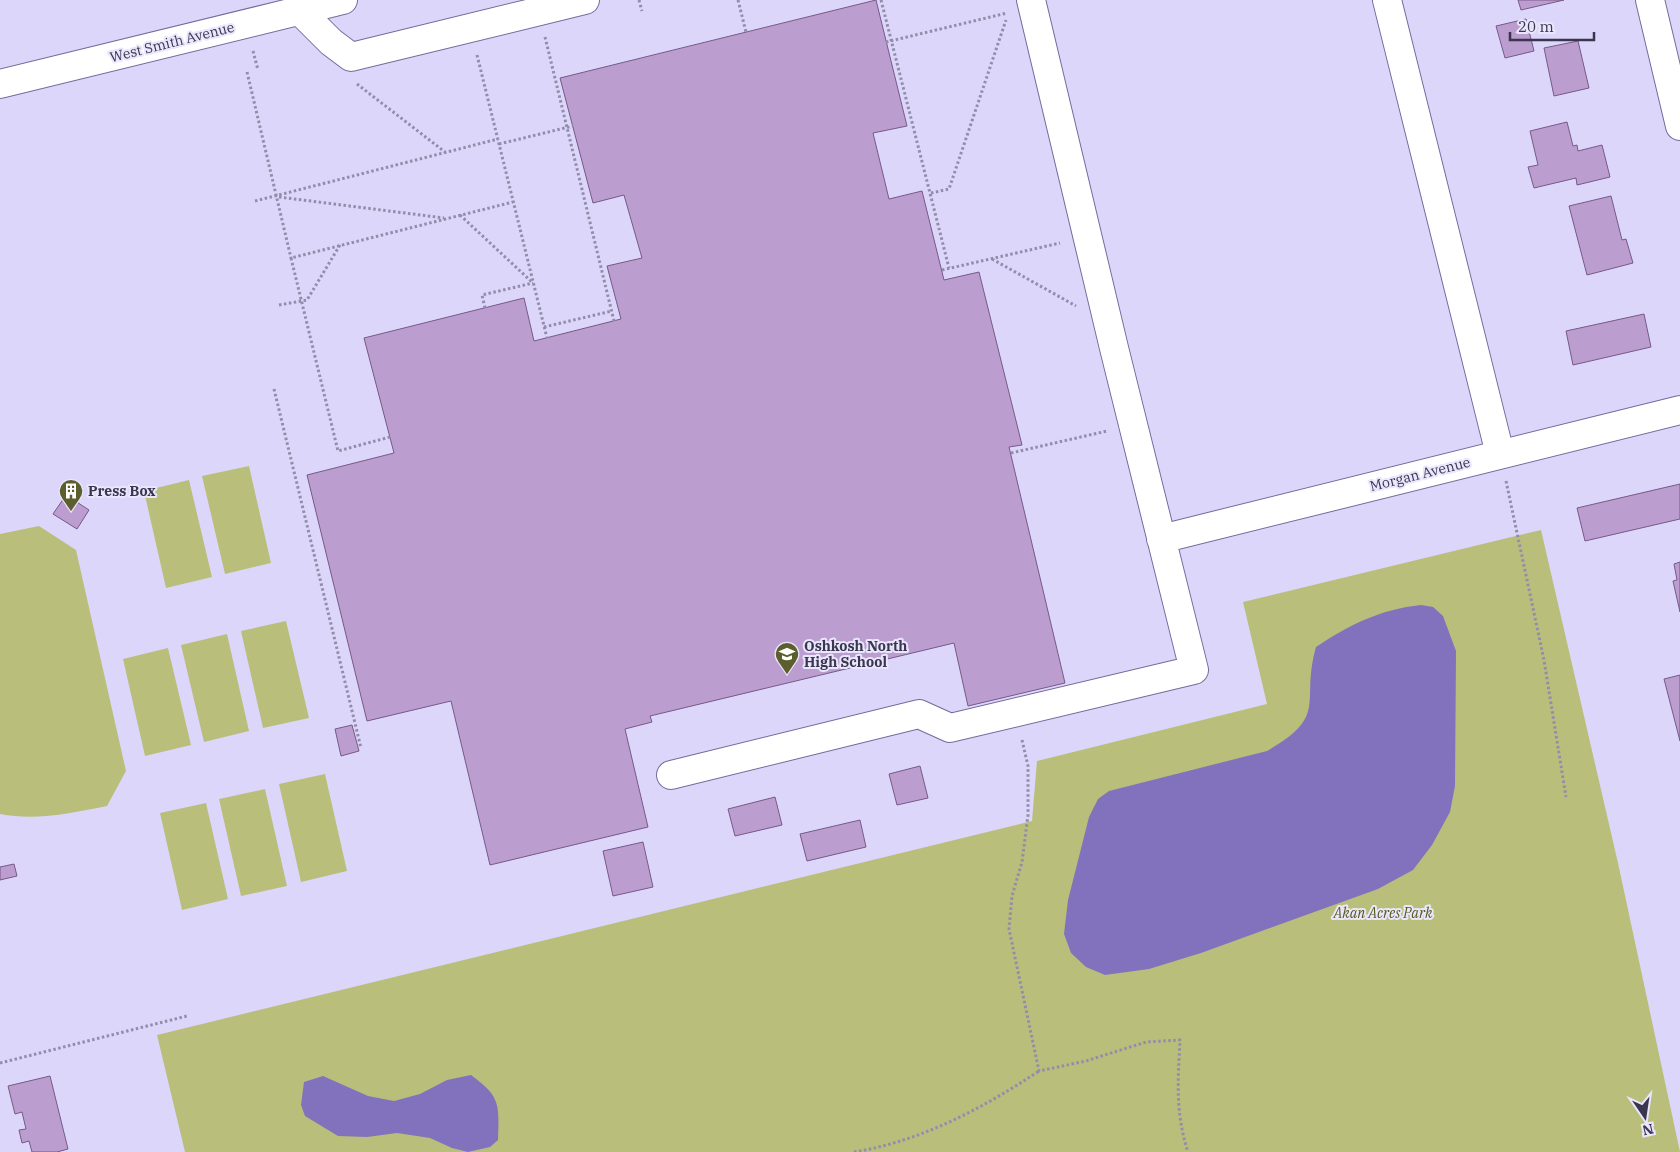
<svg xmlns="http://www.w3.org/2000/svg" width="1680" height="1152" viewBox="0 0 1680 1152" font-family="'IBM Plex Serif',serif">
  <rect width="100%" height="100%" fill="#dcd7fa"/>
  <path fill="#b9be7b" d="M 249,466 L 271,563 L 225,574 L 202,476 Z
    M 189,480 L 212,577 L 166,588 L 144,491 Z
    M 39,526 L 76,550 L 126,771 L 107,806 C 72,813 36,821 0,814 L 0,534 Z
    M 1541,530 L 1618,863 L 1680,1152 L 185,1152 L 157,1035 L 1032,821 L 1037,761 L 1267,704 L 1243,602 Z
    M 286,621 L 309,718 L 263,728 L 241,631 Z
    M 227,634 L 249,731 L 204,742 L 181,645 Z
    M 168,648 L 191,745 L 145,756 L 123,659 Z
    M 325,774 L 347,871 L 301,882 L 279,784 Z
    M 265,789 L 287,886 L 241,896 L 219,799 Z
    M 206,803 L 228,899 L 182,910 L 160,813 Z"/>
  <path fill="#8272bd" d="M 1421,605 L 1433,607 L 1443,616 L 1456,651 L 1455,786 L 1450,812 L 1432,845 L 1413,870 L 1378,889 L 1201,953 L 1149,969 L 1105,975 L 1086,967 L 1071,953 L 1064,934 L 1068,900 L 1089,817 L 1098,799 L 1109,791 L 1267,751 C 1330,715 1300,703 1316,647 C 1349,625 1381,609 1421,605 Z
    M 471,1075 C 501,1097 499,1104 498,1140 L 490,1147 L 468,1152 L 452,1148 L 430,1138 L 397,1133 L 367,1137 L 338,1136 L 305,1116 L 301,1105 L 304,1082 L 323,1076 L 368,1096 L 394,1101 L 420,1094 L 447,1080 Z"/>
  <path fill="#bc9dcf" stroke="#765987" d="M 876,0 L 907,126 L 873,133 L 889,199 L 922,191 L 944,280 L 979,272 L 1022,445 L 1009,447 L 1065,683 L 968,706 L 954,643 L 650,716 L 652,722 L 625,729 L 648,827 L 490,865 L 451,701 L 367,721 L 307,475 L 394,453 L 364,338 L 524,298 L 534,341 L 621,319 L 607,266 L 642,258 L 624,195 L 593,203 L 560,78 Z
    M 1518,0 L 1564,0 L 1521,10 Z
    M 1526,19 L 1534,51 L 1505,58 L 1496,26 Z
    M 1578,41 L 1589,88 L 1554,96 L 1544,48 Z
    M 1567,122 L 1573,146 L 1577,145 L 1578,151 L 1602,145 L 1610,177 L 1577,185 L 1576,178 L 1534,188 L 1528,167 L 1538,165 L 1530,131 Z
    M 1611,196 L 1622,240 L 1626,239 L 1633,263 L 1587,275 L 1569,206 Z
    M 1644,314 L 1651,347 L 1573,365 L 1566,331 Z
    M 1680,484 L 1680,519 L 1585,541 L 1577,508 Z
    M 66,495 L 89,510 L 77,529 L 53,514 Z
    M 1680,562 L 1680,612 L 1673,581 L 1677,580 L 1674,564 Z
    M 1680,675 L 1680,741 L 1664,679 Z
    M 352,725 L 359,751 L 341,756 L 335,729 Z
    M 920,766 L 928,798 L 897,805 L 889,774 Z
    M 775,797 L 782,825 L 735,836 L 728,809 Z
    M 860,820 L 866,847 L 807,861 L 800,834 Z
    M 643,842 L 653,887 L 613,896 L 603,851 Z
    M 14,864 L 17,876 L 0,880 L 0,867 Z
    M 50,1076 L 68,1149 L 57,1152 L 32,1152 L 29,1141 L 22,1143 L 19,1130 L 26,1129 L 22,1112 L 15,1114 L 8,1086 Z"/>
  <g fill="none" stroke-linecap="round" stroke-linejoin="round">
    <g stroke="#746b9d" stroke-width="30">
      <path id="minor" d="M 1387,0 L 1500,454
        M 1650,0 L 1680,126
        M 300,11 L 331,42 L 351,57 L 585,0
        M 0,84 L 343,0
        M 1161,539 L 1680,410
        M 671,775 L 919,714 L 950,728 L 1194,670 L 1114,348 L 1031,0"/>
    </g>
    <path stroke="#928daa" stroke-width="3" stroke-dasharray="2.5 2.5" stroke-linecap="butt" d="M 639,0 L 642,11
      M 738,0 L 746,32
      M 881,0 L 949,268
      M 545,37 L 614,321
      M 886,42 L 1007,13
      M 253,51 L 258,70
      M 477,55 L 547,338
      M 247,72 L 291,258
      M 357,84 L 445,152
      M 499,144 L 573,126
      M 931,193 L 949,189 L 1006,20
      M 279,197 L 444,218
      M 255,201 L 498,139
      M 460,215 L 533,283
      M 992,259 L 1076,306
      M 942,270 L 1060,243
      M 279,305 L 307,300 L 340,245
      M 485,308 L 482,295 L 533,283
      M 544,327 L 612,311
      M 274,389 L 361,748
      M 390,437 L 338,451 L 291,258 L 513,202
      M 1011,453 L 1107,431
      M 1506,481 L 1544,660 L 1566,797
      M 1022,740 L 1028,766 L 1028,815 L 1022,862 L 1012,896 L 1009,929 L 1039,1071 L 1086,1061 L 1146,1042 L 1180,1040 C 1178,1081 1175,1112 1188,1152
      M 0,1063 L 187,1016
      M 854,1152 C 922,1141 983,1108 1039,1071"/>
    <use href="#minor" stroke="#fff" stroke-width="28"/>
  </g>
  <defs>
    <g id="building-pin" transform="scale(1.25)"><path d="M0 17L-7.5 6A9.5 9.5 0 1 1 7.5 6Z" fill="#5c5f2d" stroke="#e9e6fd"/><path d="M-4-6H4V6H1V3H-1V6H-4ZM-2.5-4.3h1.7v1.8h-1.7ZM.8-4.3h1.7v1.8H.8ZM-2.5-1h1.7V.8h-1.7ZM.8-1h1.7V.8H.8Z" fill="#fff"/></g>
    <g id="school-pin" transform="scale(1.25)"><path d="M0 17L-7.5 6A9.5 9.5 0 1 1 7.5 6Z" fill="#5c5f2d" stroke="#e9e6fd"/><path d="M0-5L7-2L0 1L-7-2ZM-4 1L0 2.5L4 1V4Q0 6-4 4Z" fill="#fff"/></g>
  </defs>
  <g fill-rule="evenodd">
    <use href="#building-pin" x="71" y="491"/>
    <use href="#school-pin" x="787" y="654"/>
  </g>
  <g text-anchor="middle" stroke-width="4" stroke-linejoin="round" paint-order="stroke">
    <g font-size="14" fill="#3a364d" stroke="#e9e6fd">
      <text transform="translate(172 42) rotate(-14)" y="5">West Smith Avenue</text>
      <text transform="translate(1420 474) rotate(-14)" y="5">Morgan Avenue</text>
    </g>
    <g font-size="14" font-weight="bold" fill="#3a364d" stroke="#e9e6fd" text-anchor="start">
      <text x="88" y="496">Press Box</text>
      <text x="804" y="651">Oshkosh North<tspan x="804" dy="16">High School</tspan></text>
    </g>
    <g font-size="14" font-style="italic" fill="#565919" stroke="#e9e6fd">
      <text x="1383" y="918">Akan Acres Park</text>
    </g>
  </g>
  <g transform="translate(1645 1117) rotate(167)" stroke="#e9e6fd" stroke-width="4" paint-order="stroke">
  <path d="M0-4L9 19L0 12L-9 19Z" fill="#3a364d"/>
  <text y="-8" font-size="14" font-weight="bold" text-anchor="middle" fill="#3a364d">N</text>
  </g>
  <path d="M1510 32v8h84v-8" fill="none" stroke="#3a364d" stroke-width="2.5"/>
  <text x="1518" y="32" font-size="15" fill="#3a364d" stroke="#e9e6fd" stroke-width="4" paint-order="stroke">20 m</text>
</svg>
